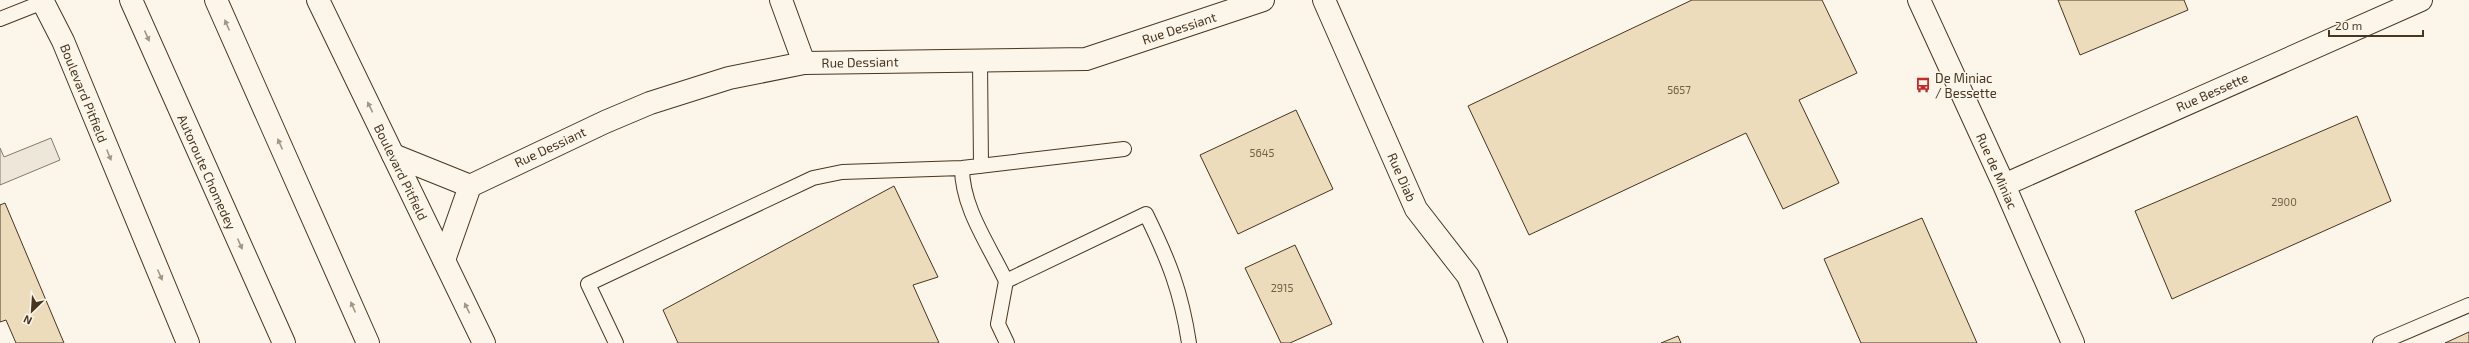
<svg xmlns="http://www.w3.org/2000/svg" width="2469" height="343" viewBox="0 0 2469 343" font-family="'Exo 2',sans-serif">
  <rect width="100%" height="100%" fill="#fbf6e9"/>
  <path fill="#ede7d9" stroke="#887966" d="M 51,138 L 60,160 L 0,185 L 0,148 L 4,157 Z"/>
  <path fill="#ecdcbc" stroke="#4a3520" d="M 1692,0 L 1822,0 L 1857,73 L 1799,100 L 1839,183 L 1783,209 L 1746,133 L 1529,235 L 1468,106 Z
    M 2058,0 L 2184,0 L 2188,10 L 2080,55 Z
    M 1296,110 L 1333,189 L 1238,234 L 1200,155 Z
    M 2357,116 L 2391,201 L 2172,299 L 2135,211 Z
    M 894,186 L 938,277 L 913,285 L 939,343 L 678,343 L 663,310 Z
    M 5,203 L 64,343 L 16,343 L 6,320 L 0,322 L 0,205 Z
    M 1922,218 L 1977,343 L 1861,343 L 1824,259 Z
    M 1295,245 L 1332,324 L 1290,343 L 1281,343 L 1245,268 Z
    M 2469,332 L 2469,343 L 2445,343 Z
    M 1678,336 L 1681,343 L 1661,343 Z"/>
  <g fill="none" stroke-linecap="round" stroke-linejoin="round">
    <g stroke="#4a3520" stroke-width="16">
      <path id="lane" d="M 0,19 L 43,2
        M 980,61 L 981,166
        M 962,168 C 962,208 989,245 1006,281 L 1146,214 C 1169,261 1181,291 1189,343
        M 1006,281 L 998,324 L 1007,343
        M 616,343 L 588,284 L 813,178 L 842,172 L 962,168 L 1124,149
        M 2380,343 L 2469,305"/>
    </g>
    <g stroke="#4a3520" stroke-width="24">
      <path id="street" d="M 781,0 L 804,63
        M 1324,0 L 1416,209 L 1468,276 L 1496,343
        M 1919,0 L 2004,185 L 2073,343
        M 393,155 L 470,186
        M 2004,185 L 2421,0
        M 444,260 L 470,186 L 605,122 L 650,103 L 729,78 L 804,63 L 1086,59 L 1263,0"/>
    </g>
    <g stroke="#4a3520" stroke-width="24">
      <path id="secondary" d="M 42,0 L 63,41 L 188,343
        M 318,0 L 484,343"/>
    </g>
    <g stroke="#4a3520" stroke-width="24">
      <path id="highway" d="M 131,0 L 284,343
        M 216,0 L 368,343"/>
    </g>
    <use href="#lane" stroke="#fbf6e9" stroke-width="14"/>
    <use href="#street" stroke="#fbf6e9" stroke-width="22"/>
    <use href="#secondary" stroke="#fbf6e9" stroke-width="22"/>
    <use href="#highway" stroke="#fbf6e9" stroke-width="22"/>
  </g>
  <defs><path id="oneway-solid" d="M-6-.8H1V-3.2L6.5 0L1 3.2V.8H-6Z"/></defs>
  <g fill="#a29684">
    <use href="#oneway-solid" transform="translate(227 25) rotate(-114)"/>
    <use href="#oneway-solid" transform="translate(147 36) rotate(66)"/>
    <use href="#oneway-solid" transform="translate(370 107) rotate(-116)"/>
    <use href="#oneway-solid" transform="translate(280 144) rotate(-114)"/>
    <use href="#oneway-solid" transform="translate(109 155) rotate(68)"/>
    <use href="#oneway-solid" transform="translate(240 244) rotate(66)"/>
    <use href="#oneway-solid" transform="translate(160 275) rotate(66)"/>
    <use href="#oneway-solid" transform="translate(353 307) rotate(-114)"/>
    <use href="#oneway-solid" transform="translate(467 308) rotate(-116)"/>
  </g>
  <defs>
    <g id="bus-bare" transform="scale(1.2)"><path d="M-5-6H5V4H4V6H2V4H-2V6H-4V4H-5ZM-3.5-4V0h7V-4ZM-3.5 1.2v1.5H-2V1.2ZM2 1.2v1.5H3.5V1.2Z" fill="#c62828" stroke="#fbf6e9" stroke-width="2.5" paint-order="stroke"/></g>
  </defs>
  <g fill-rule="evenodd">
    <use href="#bus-bare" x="1923" y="85"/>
  </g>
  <g text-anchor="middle" stroke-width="3" stroke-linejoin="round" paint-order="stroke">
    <g font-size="11" fill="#725f47">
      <text x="1679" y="94">5657</text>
      <text x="1262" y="157">5645</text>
      <text x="2284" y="206">2900</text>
      <text x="1282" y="292">2915</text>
    </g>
    <g font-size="13" fill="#4a3520" stroke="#fbf6e9">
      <text transform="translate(1179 28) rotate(-18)" y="5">Rue Dessiant</text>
      <text transform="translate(860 62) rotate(-1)" y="5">Rue Dessiant</text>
      <text transform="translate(2212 92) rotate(-24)" y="5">Rue Bessette</text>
      <text transform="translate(84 93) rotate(68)" y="5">Boulevard Pitfield</text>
      <text transform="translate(550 147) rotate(-25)" y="5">Rue Dessiant</text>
      <text transform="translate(1997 171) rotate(66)" y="5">Rue de Miniac</text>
      <text transform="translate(207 172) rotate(66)" y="5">Autoroute Chomedey</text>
      <text transform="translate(401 172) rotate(64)" y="5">Boulevard Pitfield</text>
      <text transform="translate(1402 177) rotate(66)" y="5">Rue Diab</text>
    </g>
    <g font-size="13" fill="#4a3520" stroke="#fbf6e9" text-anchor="start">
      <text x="1935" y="83">De Miniac<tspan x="1935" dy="15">/ Bessette</tspan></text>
    </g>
  </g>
  <g transform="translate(32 311) rotate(205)" stroke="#fbf6e9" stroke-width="3" paint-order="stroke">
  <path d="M0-3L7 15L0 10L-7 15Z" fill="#4a3520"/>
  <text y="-6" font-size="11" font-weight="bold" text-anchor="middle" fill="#4a3520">N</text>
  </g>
  <path d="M2329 30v6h94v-6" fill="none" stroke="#4a3520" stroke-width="2"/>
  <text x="2335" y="30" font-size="12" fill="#4a3520" stroke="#fbf6e9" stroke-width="3" paint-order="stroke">20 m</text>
</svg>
